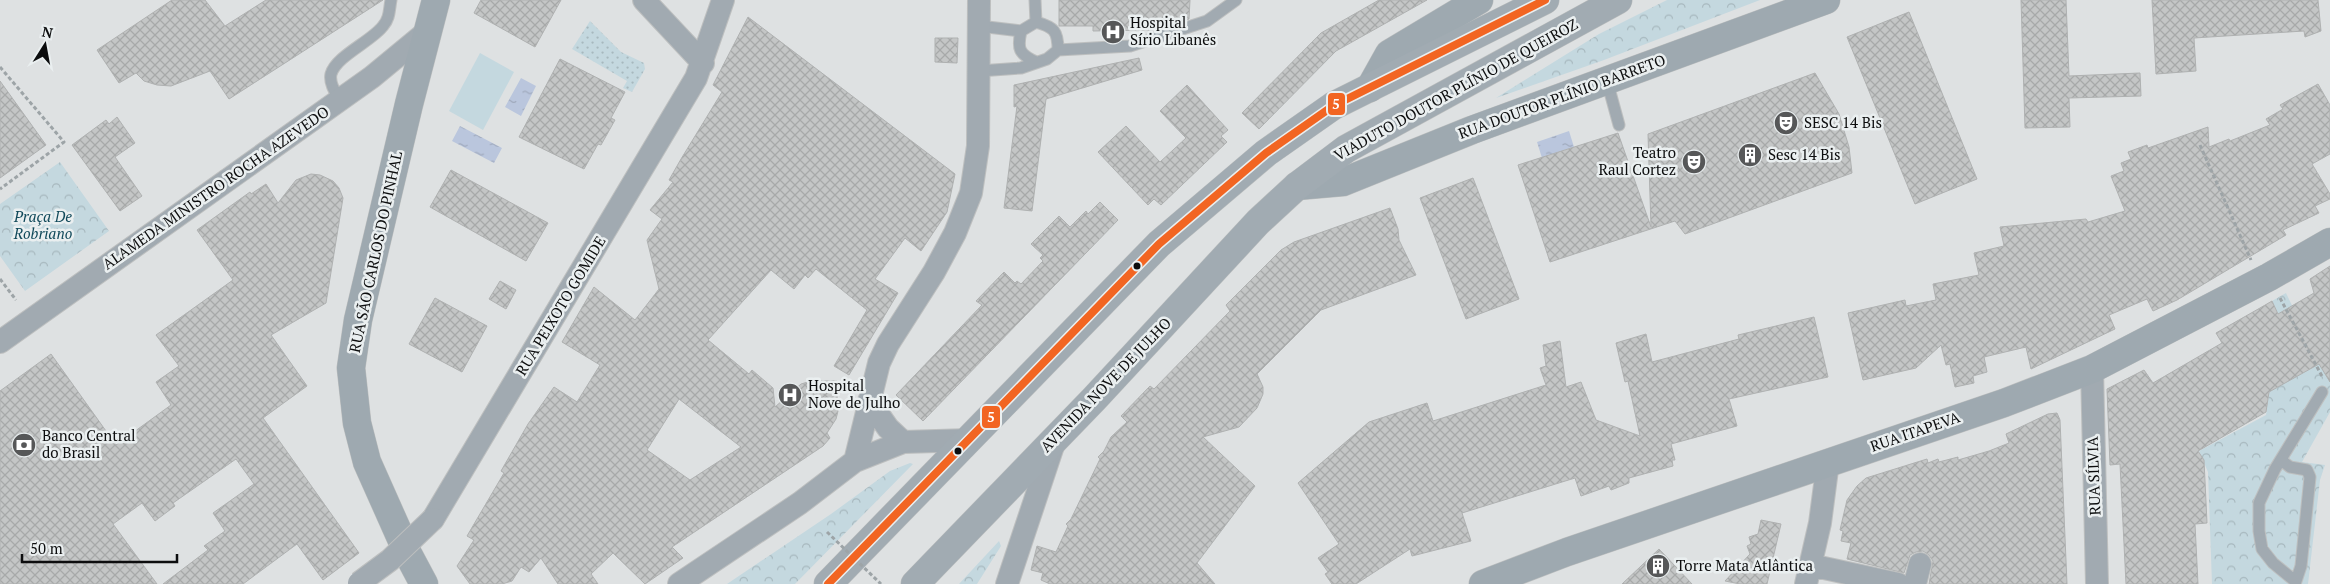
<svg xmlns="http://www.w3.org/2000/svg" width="2330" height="584" viewBox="0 0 2330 584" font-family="'PT Serif',serif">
  <defs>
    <pattern id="park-crowns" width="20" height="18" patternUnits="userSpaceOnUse" patternTransform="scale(1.25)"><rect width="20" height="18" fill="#c4d8df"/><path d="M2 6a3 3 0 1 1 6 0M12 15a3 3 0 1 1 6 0" fill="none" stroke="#a7b8be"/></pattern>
    <pattern id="garden-dots" width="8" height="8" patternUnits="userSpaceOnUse" patternTransform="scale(1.25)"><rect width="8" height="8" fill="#c4d8df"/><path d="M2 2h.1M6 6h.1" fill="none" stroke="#a7b8be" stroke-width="1.8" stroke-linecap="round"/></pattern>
    <pattern id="water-ripples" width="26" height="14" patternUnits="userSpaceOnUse" patternTransform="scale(1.25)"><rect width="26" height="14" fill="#bac6dd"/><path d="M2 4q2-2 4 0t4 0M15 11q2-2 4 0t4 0" fill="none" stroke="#9fa9bc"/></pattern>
    <pattern id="building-cross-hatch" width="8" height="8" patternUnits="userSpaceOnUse" patternTransform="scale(1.25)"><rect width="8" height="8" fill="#c4c6c6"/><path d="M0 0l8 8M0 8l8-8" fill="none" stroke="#a7a9a9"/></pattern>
  </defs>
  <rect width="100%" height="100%" fill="#dee1e2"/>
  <path fill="url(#park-crowns)" d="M 1667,0 L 1760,0 L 1604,60 L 1496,98 L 1599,34 Z
    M 60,162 L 109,231 L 25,291 L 0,256 L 0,204 Z
    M 2286,293 L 2321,366 L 2330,361 L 2330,412 L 2302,462 L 2325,465 L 2320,480 L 2308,584 L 2212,584 L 2208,472 L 2199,451 L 2266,415 L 2270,386 L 2289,336 L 2272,301 Z
    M 910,463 L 913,464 L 795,584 L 727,584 L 831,514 L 890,471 Z
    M 999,541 L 1001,546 L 977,584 L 959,584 Z"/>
  <path fill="url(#garden-dots)" d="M 590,21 L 621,52 L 644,63 L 645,69 L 632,92 L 623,88 L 627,81 L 572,49 Z"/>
  <path fill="#c4d8df" d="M 480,53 L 514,72 L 483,130 L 449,111 Z"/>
  <path fill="url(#water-ripples)" d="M 521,78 L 536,86 L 521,116 L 505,107 Z
    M 460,126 L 502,148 L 494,163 L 452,141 Z
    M 1569,131 L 1574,147 L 1542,158 L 1537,142 Z"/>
  <path fill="url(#building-cross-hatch)" stroke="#afb1b1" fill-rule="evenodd" d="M 172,0 L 205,0 L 225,26 L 266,0 L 383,0 L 229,99 L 210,71 L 171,86 L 157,85 L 144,81 L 136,73 L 119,83 L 97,50 Z
    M 481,0 L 561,0 L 535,47 L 474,13 Z
    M 1059,0 L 1190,0 L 1189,19 L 1154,30 L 1093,31 L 1093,26 L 1059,26 Z
    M 1379,0 L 1427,0 L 1336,51 L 1259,129 L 1242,113 L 1321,33 Z
    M 2021,0 L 2066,0 L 2069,76 L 2140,73 L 2141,96 L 2069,98 L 2070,127 L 2025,128 Z
    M 2152,0 L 2318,0 L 2321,31 L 2305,37 L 2304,31 L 2194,38 L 2196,71 L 2156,74 Z
    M 1909,12 L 1977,179 L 1915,204 L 1847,37 Z
    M 748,17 L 955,174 L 947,212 L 921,251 L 905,238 L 875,279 L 898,293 L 849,375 L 834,366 L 867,310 L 816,269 L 808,278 L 805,275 L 794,289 L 771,270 L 708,340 L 749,374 L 752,370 L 773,388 L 775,407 L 801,384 L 811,381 L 837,381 L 838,411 L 836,419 L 827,433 L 830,438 L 823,446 L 672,547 L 683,558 L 645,584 L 613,553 L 591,574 L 598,584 L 558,584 L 541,558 L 529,572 L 521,567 L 512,581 L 502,584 L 470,584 L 457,566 L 474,540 L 467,536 L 504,473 L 501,471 L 528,424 L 554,387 L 577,402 L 600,365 L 562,342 L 594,287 L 635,320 L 659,289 L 647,240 L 662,219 L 650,210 L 673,182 L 669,180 L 681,159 L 722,92 L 713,85 ZM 679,399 L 741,447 L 690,480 L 647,450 Z
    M 935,38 L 958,38 L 957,63 L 935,62 Z
    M 1139,58 L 1142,70 L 1046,99 L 1032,211 L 1004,208 L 1017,106 L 1014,107 L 1014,85 Z
    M 560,59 L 625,92 L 611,118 L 615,120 L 601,145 L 598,144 L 584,169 L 519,137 Z
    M 1815,73 L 1839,114 L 1849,147 L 1852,173 L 1685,234 L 1675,221 L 1550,262 L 1518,165 L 1618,133 L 1651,227 L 1648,134 Z
    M 0,81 L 46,145 L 0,178 Z
    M 2318,84 L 2330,105 L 2330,154 L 2312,164 L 2330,194 L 2330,199 L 2315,206 L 2319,213 L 2283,230 L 2286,235 L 2177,300 L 2153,311 L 2147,299 L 2109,315 L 2115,329 L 2031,369 L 2026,347 L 1984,357 L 1987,372 L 1973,376 L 1974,383 L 1955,387 L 1950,364 L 1946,365 L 1941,345 L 1916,368 L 1863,380 L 1848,313 L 1905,300 L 1906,306 L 1936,300 L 1933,284 L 1979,275 L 1974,253 L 2004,246 L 2000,227 L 2086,219 L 2088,222 L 2125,211 L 2111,176 L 2124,171 L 2121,163 L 2131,159 L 2128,152 L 2147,145 L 2148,148 L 2208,127 L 2209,147 L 2229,139 L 2230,141 L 2270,125 L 2266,119 L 2283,109 L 2280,105 Z
    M 1187,85 L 1228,130 L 1221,136 L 1227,142 L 1161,205 L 1154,199 L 1148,205 L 1098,152 L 1126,126 L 1160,162 L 1186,138 L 1160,111 Z
    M 117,117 L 135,143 L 115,157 L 142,196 L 120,211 L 72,145 L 106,120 L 109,124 Z
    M 451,170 L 548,223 L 526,261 L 430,207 Z
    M 311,174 L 320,175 L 333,181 L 339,188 L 343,198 L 326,303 L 271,335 L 307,386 L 263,418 L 359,553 L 323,580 L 297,544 L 243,584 L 163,584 L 208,550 L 204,546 L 225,531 L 213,513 L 254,484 L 236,459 L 173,503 L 175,506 L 155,521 L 142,503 L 113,524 L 157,584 L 0,584 L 0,391 L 51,354 L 116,445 L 171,405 L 156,382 L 179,366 L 156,335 L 233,280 L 197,230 L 250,192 L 251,194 L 266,184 L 278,203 L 296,180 Z
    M 1473,178 L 1519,299 L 1466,319 L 1420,198 Z
    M 1100,202 L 1118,220 L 923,421 L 896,395 L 982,305 L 976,301 L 1004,272 L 1015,283 L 1017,281 L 1021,284 L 1043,261 L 1040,258 L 1043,255 L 1031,244 L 1059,216 L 1070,227 L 1086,211 L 1088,214 Z
    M 1390,208 L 1398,229 L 1399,240 L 1416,275 L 1321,310 L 1257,374 L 1263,387 L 1263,394 L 1257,408 L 1239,427 L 1203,437 L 1255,486 L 1197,563 L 1215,584 L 1050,584 L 1041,580 L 1043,573 L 1031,570 L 1037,546 L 1056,552 L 1068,526 L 1066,524 L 1071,519 L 1100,459 L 1098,457 L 1104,451 L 1111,437 L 1127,422 L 1121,416 L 1150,386 L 1154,389 L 1230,311 L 1226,305 L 1281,250 L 1294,242 Z
    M 2330,266 L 2330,382 L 2319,364 L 2269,392 L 2266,412 L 2198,451 L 2204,460 L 2207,523 L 2195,524 L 2198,584 L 2126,584 L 2120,464 L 2110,465 L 2107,389 L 2144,370 L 2153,383 L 2222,343 L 2216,333 L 2260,308 L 2272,301 L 2278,314 L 2314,293 L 2310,279 Z
    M 500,281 L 516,290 L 506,309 L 489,299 Z
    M 435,298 L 487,326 L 462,372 L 409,344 Z
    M 1814,317 L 1828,377 L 1729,399 L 1737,426 L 1671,444 L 1675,460 L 1672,460 L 1673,466 L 1629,478 L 1629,483 L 1611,490 L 1609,486 L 1581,496 L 1575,478 L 1462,513 L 1471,541 L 1412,556 L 1410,549 L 1356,584 L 1332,584 L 1325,574 L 1328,572 L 1318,558 L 1339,544 L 1298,483 L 1369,422 L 1427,403 L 1433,421 L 1546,385 L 1540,368 L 1546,366 L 1543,345 L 1560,341 L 1566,387 L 1581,382 L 1596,420 L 1640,436 L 1628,381 L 1625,382 L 1616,343 L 1646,334 L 1652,362 L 1739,339 L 1738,335 Z
    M 2057,413 L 2060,420 L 2067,584 L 1929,584 L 1933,561 L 1929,555 L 1923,551 L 1916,552 L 1910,555 L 1904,573 L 1847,559 L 1851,543 L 1841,541 L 1843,531 L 1840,530 L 1847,500 L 1857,486 L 1866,478 L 1927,459 L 1928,463 L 1938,459 L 1939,462 L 1958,457 L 1958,460 L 1989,451 L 2009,443 L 2006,434 L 2048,414 Z
    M 1761,520 L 1781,524 L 1767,584 L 1740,584 L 1725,581 L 1750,554 L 1747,546 L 1751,544 L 1749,537 L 1758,534 Z
    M 1659,549 L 1692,584 L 1622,584 Z"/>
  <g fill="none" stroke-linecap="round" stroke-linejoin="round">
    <g stroke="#bdbfbf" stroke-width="13">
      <path id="lane" d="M 1035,0 L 1036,22
        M 979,26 L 1021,31 L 1036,22 C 1054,27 1058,31 1058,50
        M 1021,31 C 1017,49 1019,54 1036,62
        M 979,71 L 1021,68 L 1047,59 L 1058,50 L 1130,46 L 1207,21 L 1236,0
        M 1607,81 L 1619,125
        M 340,100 C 335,92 329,83 331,74 C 336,56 372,41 383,26 C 390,18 389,10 391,0
        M 2281,460 L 2290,467 L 2307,470 L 2310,477 L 2301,566 L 2295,584
        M 2295,581 L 2273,563 L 2262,549 L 2259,531 L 2259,503 L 2275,469 L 2322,392"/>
    </g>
    <g stroke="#bdbfbf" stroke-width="24">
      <path id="street" d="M 644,0 L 703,63
        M 0,342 L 372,77 L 429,30
        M 2092,369 L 2097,584
        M 869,401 L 888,428 L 903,442
        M 855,461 L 879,363 L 888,344 L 934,272 L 955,233 L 971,193 L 978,146 L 979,0
        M 433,519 L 696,78 L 723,0
        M 1810,565 L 1898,584
        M 679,584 L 800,503 L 855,461 L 903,442 L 970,440
        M 1007,584 L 1055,440
        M 1806,584 L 1820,523 L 1828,462
        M 1915,584 L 1920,564"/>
    </g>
    <g stroke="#bdbfbf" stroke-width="29">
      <path id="secondary" d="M 1370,88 L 1389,54 L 1479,0
        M 1297,186 L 1343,182 L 1472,130 L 1826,0
        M 424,584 L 408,554 L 367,462 L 357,423 L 351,368 L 358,320 L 409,104 L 436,0
        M 1483,584 L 1567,552 L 2004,403 L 2092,369 L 2269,277 L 2330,242"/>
    </g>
    <g stroke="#bdbfbf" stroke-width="29">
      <path id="primary" d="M 828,584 L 1159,244 L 1266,153 L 1333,106 L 1545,0
        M 915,584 L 1094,399 L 1258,222 L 1297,186 L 1346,149 L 1618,0"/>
    </g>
    <path stroke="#9da4a7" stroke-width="3" stroke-dasharray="4 2.5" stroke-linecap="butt" d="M 0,67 L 64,142 L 0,189
      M 2200,145 L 2251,260
      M 0,279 L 16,300
      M 2280,298 L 2323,378"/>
    <use href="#lane" stroke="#a1aab1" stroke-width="11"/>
    <use href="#street" stroke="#a1aab1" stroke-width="22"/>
    <use href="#secondary" stroke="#9ea9b0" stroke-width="28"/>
    <use href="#primary" stroke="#a1abb2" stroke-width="28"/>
    <g stroke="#bdbfbf" stroke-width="24" stroke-linecap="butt">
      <path id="street-bridge" d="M 359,583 L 390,560 L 433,519"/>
    </g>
    <path stroke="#9da4a7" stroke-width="3" stroke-dasharray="4 2.5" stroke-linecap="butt" d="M 827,532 L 881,584"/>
    <use href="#street-bridge" stroke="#a1aab1" stroke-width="22"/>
    <g stroke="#eaeff0" stroke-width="11">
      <path id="bus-1" d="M 828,584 L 1159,244 L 1266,153 L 1333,106 L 1545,0"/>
    </g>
    <use href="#bus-1" stroke="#f26522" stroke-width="8"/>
  </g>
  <defs>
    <g id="hospital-disc" transform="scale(1.25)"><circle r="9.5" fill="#565758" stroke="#eaeff0"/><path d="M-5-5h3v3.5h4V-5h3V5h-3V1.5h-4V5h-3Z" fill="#fff"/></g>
    <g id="theatre-disc" transform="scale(1.25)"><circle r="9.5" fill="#565758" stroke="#eaeff0"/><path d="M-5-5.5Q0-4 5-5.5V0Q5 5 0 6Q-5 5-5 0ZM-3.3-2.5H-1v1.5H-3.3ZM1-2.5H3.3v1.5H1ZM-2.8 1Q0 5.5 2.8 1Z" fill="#fff"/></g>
    <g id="building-disc" transform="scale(1.25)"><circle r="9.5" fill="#565758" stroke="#eaeff0"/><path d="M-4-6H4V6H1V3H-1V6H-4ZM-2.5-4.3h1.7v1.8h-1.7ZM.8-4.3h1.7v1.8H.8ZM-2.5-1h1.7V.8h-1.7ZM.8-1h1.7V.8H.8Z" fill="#fff"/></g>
    <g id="bank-disc" transform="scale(1.25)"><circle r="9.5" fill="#565758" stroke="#eaeff0"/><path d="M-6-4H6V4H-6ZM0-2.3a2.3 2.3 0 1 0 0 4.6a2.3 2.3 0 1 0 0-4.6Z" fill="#fff"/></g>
  </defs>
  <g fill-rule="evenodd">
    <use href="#hospital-disc" x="1113" y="32"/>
    <use href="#theatre-disc" x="1786" y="123"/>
    <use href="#building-disc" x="1750" y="155"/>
    <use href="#theatre-disc" x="1694" y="162"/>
    <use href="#hospital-disc" x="790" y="395"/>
    <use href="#bank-disc" x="24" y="445"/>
    <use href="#building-disc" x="1658" y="566"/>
  </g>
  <g fill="#0c0d0e" stroke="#eaeff0" stroke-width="2">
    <circle cx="1137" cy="266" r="4.5"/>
    <circle cx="958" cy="451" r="4.5"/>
  </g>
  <g text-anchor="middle" stroke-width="5" stroke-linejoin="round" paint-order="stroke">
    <g font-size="15" fill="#0c0d0e" stroke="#eaeff0" text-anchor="start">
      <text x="1130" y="28">Hospital<tspan x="1130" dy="17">Sírio Libanês</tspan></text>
      <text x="1804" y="128">SESC 14 Bis</text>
      <text x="1676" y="158" text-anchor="end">Teatro<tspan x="1676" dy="17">Raul Cortez</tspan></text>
      <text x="1768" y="160">Sesc 14 Bis</text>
      <text x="808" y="391">Hospital<tspan x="808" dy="17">Nove de Julho</tspan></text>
      <text x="42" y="441">Banco Central<tspan x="42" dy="17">do Brasil</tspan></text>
      <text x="1676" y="571">Torre Mata Atlântica</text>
    </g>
    <g font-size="15" fill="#0c0d0e" stroke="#eaeff0">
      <text transform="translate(1456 90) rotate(-29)" y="5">VIADUTO DOUTOR PLÍNIO DE QUEIROZ</text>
      <text transform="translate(1562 97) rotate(-20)" y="5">RUA DOUTOR PLÍNIO BARRETO</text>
      <text transform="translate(216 188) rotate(-35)" y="5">ALAMEDA MINISTRO ROCHA AZEVEDO</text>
      <text transform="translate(376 252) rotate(-78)" y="5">RUA SÃO CARLOS DO PINHAL</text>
      <text transform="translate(561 306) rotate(-59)" y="5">RUA PEIXOTO GOMIDE</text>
      <text transform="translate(1106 385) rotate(-46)" y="5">AVENIDA NOVE DE JULHO</text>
      <text transform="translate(1915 432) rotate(-19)" y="5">RUA ITAPEVA</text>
      <text transform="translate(2094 476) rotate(-92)" y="5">RUA SÍLVIA</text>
    </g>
    <g font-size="15" font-style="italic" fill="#10495a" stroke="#eaeff0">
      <text x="43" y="222">Praça De<tspan x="43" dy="17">Robriano</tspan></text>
    </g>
  </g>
  <g stroke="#eaeff0" stroke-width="2">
    <rect x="1327" y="92" width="19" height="24" rx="5" fill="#f26522"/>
    <rect x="981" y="405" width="20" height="24" rx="5" fill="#f26522"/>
  </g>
  <g font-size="14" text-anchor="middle" font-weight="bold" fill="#fff">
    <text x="1336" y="109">5</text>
    <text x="991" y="422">5</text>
  </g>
  <g transform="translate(45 45) rotate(11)" stroke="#eaeff0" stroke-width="4" paint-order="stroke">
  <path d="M0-4L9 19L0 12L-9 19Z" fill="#0c0d0e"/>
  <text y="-8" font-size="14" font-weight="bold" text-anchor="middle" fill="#0c0d0e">N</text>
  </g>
  <path d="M22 554v8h155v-8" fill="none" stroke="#0c0d0e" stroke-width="2.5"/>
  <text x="30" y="554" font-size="15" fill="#0c0d0e" stroke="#eaeff0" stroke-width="4" paint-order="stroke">50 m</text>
</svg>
